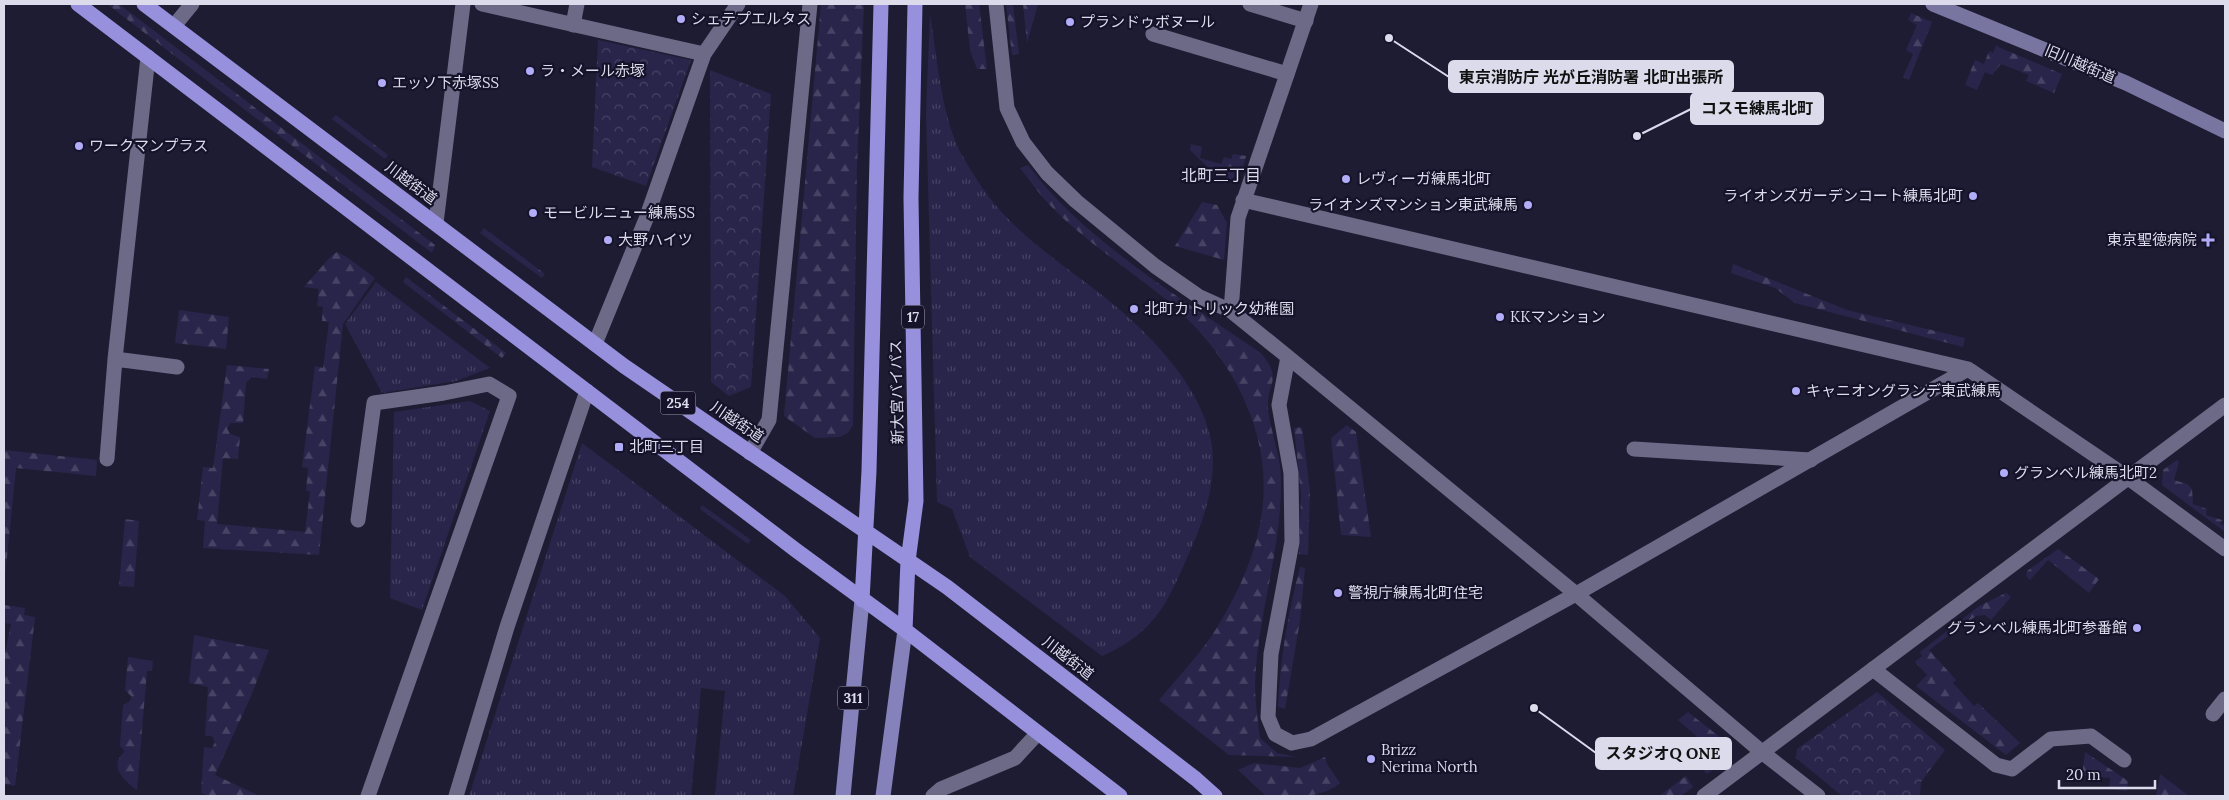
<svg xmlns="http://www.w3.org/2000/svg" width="2229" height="800" viewBox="0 0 2229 800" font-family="Lora,'Noto Sans JP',serif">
  <defs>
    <pattern id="grass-tufts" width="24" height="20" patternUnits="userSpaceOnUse" patternTransform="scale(1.25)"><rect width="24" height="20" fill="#29244a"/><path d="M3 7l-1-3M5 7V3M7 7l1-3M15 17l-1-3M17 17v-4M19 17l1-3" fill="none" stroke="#474364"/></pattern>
    <pattern id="forest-firs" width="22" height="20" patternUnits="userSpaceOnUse" patternTransform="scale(1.25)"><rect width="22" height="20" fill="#29244a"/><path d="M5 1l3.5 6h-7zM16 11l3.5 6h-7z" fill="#474364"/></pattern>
    <pattern id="park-crowns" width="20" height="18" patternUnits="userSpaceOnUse" patternTransform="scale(1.25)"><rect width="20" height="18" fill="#29244a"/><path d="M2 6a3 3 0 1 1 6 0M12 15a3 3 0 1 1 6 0" fill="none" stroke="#474364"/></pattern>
  </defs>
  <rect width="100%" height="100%" fill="#1e1c33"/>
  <path fill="url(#grass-tufts)" d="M 930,14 C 937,56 940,105 957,145 C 963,159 973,173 981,186 C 1016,238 1072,269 1119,309 C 1155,340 1197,385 1209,432 C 1220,470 1206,516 1190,551 C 1168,602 1156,632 1102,656 L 970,557 L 952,509 L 937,502 L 926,113 Z
    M 376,282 L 490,368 L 456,381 L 382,393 L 345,324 Z
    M 470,401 L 490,411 L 422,610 L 390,598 L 394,412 Z
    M 582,443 L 785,596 L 820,638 L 793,796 L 715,796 L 725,691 L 701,688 L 691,796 L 469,796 Z"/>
  <path fill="url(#forest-firs)" d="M 107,4 L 119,4 L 435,245 L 432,253 Z
    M 821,4 L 864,4 L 857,166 L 853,425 L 848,433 L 840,437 L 815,438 L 784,416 Z
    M 965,4 L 979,4 L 987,69 L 977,69 L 970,50 Z
    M 1006,4 L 1013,4 L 1019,54 L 1012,55 Z
    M 1023,4 L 1038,4 L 1027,43 Z
    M 1911,13 L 1932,22 L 1909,80 L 1903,77 L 1913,54 L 1906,50 L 1917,25 L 1908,20 Z
    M 1996,46 L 2062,74 L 2054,93 L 2026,81 L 2029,75 L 2001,64 L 1992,75 L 1985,72 L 1977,90 L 1965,85 L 1975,60 L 1984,64 L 1989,51 L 1993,53 Z
    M 336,115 L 388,155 L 385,159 L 332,119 Z
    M 1191,144 L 1202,147 L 1200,158 L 1221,164 L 1224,157 L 1231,159 L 1233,154 L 1246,156 L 1242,171 L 1225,184 L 1190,150 Z
    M 1028,165 C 1082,239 1185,301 1261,353 C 1284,381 1266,382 1268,409 C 1271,434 1281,456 1281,480 C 1282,550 1257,616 1255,685 C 1255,702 1258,721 1260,738 L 1277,753 L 1296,757 L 1229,755 L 1159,700 C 1178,677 1203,651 1218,626 C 1267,545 1282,469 1236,383 C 1219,352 1196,325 1169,302 C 1128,268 1082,240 1046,201 C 1037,191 1029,179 1020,168 Z
    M 1202,202 L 1217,205 L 1227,223 L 1224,260 L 1175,246 Z
    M 484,228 L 545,274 L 542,278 L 480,233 Z
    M 337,252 L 348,258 L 375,278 L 343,324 L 319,555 L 203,548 L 205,521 L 197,520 L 203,467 L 213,468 L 227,365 L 269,369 L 267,379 L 252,377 L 246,383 L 243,423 L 231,423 L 227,428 L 230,434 L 240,437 L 238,459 L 223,458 L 217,524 L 305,532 L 310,491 L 306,491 L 308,468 L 302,467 L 315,366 L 323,368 L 329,322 L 322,321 L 323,307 L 317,306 L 319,289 L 304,287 L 331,256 Z
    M 1733,264 L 1847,310 L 1965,338 L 1963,347 L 1795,303 L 1775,288 L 1731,273 Z
    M 406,277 L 506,353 L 502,358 L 403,282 Z
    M 179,310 L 229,317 L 226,349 L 175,343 Z
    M 1347,425 L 1356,432 L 1371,537 L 1341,535 L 1331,438 Z
    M 1302,427 L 1310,491 L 1308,555 L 1299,554 L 1301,495 L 1294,428 Z
    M 4,450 L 97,460 L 96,476 L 16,468 L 4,587 Z
    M 2177,460 L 2179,462 L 2174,480 L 2187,484 L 2192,489 L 2193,504 L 2207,509 L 2206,515 L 2222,520 L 2220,524 L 2225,526 L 2225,532 L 2162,485 L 2163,470 Z
    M 702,505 L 751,540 L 748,544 L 700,509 Z
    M 125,519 L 139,521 L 134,587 L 119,586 Z
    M 2058,549 L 2099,579 L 2089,593 L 2048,560 L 2030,580 L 2026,576 L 2027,571 Z
    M 1300,567 L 1305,568 L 1300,621 L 1285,709 L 1278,707 C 1280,659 1288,613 1300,567 Z
    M 2006,593 L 2011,597 L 1991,620 L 1985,615 L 1976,616 L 1929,650 L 1956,680 L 1953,683 L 1974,706 L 1978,703 L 2020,743 L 2006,755 L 1916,686 L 1927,675 L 1915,662 L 1922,656 L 1920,652 L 1979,606 Z
    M 4,605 L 25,608 L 24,615 L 35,617 L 15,786 L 4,784 L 4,658 L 11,624 L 4,623 Z
    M 194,635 L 269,650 L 251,696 L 215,775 L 260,796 L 210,796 L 201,793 L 204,747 L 212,748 L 215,742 L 212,736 L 205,736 L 208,687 L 189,683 Z
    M 128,657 L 153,661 L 152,671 L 147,671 L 137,790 C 128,784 111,770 120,757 C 122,754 124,753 124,750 L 120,746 L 123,705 L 130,701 L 131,696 L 125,690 Z
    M 1688,712 L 1726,742 L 1731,757 L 1707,774 L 1702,768 L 1718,755 L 1678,720 Z
    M 2085,752 L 2128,781 L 2127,791 L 2109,789 L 2110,778 L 2082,775 Z
    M 1325,757 L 1327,764 L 1340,783 C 1320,800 1292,796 1266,796 L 1238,770 L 1254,763 L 1300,768 Z
    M 2160,774 L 2189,796 L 2156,796 Z
    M 1686,776 L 1693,787 L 1681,796 L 1659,796 Z"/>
  <path fill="url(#park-crowns)" d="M 598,40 L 691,60 L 646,186 L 592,167 Z
    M 710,70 L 771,94 L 751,387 L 729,396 L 711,382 Z
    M 1877,692 L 1945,750 L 1921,782 L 1920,796 L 1842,796 L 1796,758 L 1797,749 Z"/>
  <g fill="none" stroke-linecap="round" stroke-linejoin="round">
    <path stroke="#6c6a87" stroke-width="15" d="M 1250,4 L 1306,21
      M 573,25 L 577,4
      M 1153,34 L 1287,74
      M 436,223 L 463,4
      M 115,359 L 177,367
      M 1634,449 L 1811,460
      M 107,459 L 115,359 L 148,57
      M 1873,669 L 1996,765 L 2012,769 L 2051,739 L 2091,736 L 2124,760
      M 2213,714 L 2225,699"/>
    <path stroke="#6c6a87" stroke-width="15" d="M 482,4 L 704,54
      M 996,4 L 1007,108 L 1023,142 L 1047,173 L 1076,201 L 1155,266 L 1198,296 L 1231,311 L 1288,357 L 1576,594 L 1763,753 L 1818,796
      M 174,26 L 192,4
      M 1243,200 L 1968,369 L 2127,477 L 2225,549
      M 1231,311 L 1238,218 L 1311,4
      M 595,344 L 646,219 L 704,54 L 738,4
      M 1288,357 L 1279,405 L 1291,473 L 1292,542 L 1271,654 L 1268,717 L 1275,734 L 1292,743 L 1311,739 L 1576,594 L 1968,369
      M 750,453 L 769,420 L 810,4
      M 358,520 L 374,403 L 444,393 L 489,384 L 509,396 L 368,796
      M 456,796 L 507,627 L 587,391
      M 933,796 L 941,789 L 1015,758 L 1038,733
      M 1704,796 L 2225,405"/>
    <path stroke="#7975a1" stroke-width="15" d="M 1933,4 L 2126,83 L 2225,131"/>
    <path stroke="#8581bb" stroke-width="15" d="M 843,796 L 862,600
      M 883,796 L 905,630"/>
    <path stroke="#9690dd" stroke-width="15" d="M 78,4 L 797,551 L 905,630 L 1120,796
      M 144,4 L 624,366 L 947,587 L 1196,779 L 1215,796
      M 862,600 L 869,471 L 881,4
      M 905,630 L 908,561 L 916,501 L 911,198 L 915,4"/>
  </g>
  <g fill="#b2adf9" stroke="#151229" stroke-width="2">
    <circle cx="681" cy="19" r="5"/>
    <circle cx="1070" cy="22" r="5"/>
    <circle cx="530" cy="71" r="5"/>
    <circle cx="382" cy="83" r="5"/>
    <circle cx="79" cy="146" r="5"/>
    <circle cx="1346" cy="179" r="5"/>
    <circle cx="1973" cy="196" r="5"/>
    <circle cx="1528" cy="205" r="5"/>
    <circle cx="533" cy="213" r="5"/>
    <circle cx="608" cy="240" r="5"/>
    <path d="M2205.5 232.5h5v5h5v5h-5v5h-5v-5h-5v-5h5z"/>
    <circle cx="1134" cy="309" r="5"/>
    <circle cx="1500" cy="317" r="5"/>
    <circle cx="1796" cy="391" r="5"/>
    <rect x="614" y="442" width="10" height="10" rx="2.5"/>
    <circle cx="2004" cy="473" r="5"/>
    <circle cx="1338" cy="593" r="5"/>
    <circle cx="2137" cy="628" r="5"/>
    <circle cx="1371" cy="759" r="5"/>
  </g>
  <g text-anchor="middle" stroke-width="4.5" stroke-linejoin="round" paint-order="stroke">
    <g fill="#151229" stroke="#a09fb1" stroke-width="1">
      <rect x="902" y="305.5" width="22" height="23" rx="4"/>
      <rect x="660.5" y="391.5" width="35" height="23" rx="4"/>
      <rect x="838" y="686.5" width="30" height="23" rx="4"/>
    </g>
    <g font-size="14" font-weight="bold" fill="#dbdbeb">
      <text x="913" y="322">17</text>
      <text x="678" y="408">254</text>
      <text x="853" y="703">311</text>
    </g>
    <g font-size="15" fill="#dbdbeb" stroke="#151229" text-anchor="start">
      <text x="691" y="24">シェテプエルタス</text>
      <text x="1080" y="27">プランドゥボヌール</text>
      <text x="540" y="76">ラ・メール赤塚</text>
      <text x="392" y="88">エッソ下赤塚SS</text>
      <text x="89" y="151">ワークマンプラス</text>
      <text x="1356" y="184">レヴィーガ練馬北町</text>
      <text x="1963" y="201" text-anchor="end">ライオンズガーデンコート練馬北町</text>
      <text x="1518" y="210" text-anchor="end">ライオンズマンション東武練馬</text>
      <text x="543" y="218">モービルニュー練馬SS</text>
      <text x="618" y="245">大野ハイツ</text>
      <text x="2197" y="245" text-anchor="end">東京聖徳病院</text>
      <text x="1144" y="314">北町カトリック幼稚園</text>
      <text x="1510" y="322">KKマンション</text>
      <text x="1806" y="396">キャニオングランデ東武練馬</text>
      <text x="629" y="452">北町三丁目</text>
      <text x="2014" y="478">グランベル練馬北町2</text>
      <text x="1348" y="598">警視庁練馬北町住宅</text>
      <text x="2127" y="633" text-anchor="end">グランベル練馬北町参番館</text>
      <text x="1381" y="755">Brizz<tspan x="1381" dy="17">Nerima North</tspan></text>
    </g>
    <g font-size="15" fill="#dbdbeb" stroke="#151229">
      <text transform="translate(2080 64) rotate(23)" y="5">旧川越街道</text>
      <text transform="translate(411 183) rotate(37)" y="5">川越街道</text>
      <text transform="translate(897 392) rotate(-91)" y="5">新大宮バイパス</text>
      <text transform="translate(737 422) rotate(34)" y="5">川越街道</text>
      <text transform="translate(1068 658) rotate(38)" y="5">川越街道</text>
    </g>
    <g font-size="16" fill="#dbdbeb" stroke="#151229">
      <text x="1221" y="181">北町三丁目</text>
    </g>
  </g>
  <path fill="none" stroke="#dbdbeb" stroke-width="2" d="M1389 38L1449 77M1637 136L1691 109M1534 708L1596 753"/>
  <g fill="#dbdbeb" stroke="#151229" stroke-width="2">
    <circle cx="1389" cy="38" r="5"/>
    <circle cx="1637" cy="136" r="5"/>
    <circle cx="1534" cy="708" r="5"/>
  </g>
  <g fill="#dbdbeb" stroke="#dbdbeb" stroke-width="2">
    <rect x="1449" y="61" width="284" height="31" rx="5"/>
    <rect x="1691" y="93" width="132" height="31" rx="5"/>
    <rect x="1596" y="738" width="135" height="31" rx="5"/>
  </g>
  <g font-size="16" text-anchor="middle" font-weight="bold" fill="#111">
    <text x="1591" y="83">東京消防庁 光が丘消防署 北町出張所</text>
    <text x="1757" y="114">コスモ練馬北町</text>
    <text x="1663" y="759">スタジオQ ONE</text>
  </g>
  <rect width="2229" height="800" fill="none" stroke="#dbdbeb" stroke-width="10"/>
  <path d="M2059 780v8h96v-8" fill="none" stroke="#dbdbeb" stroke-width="2.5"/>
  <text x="2066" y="780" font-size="15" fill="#dbdbeb" stroke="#151229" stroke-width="4" paint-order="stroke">20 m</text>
</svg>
